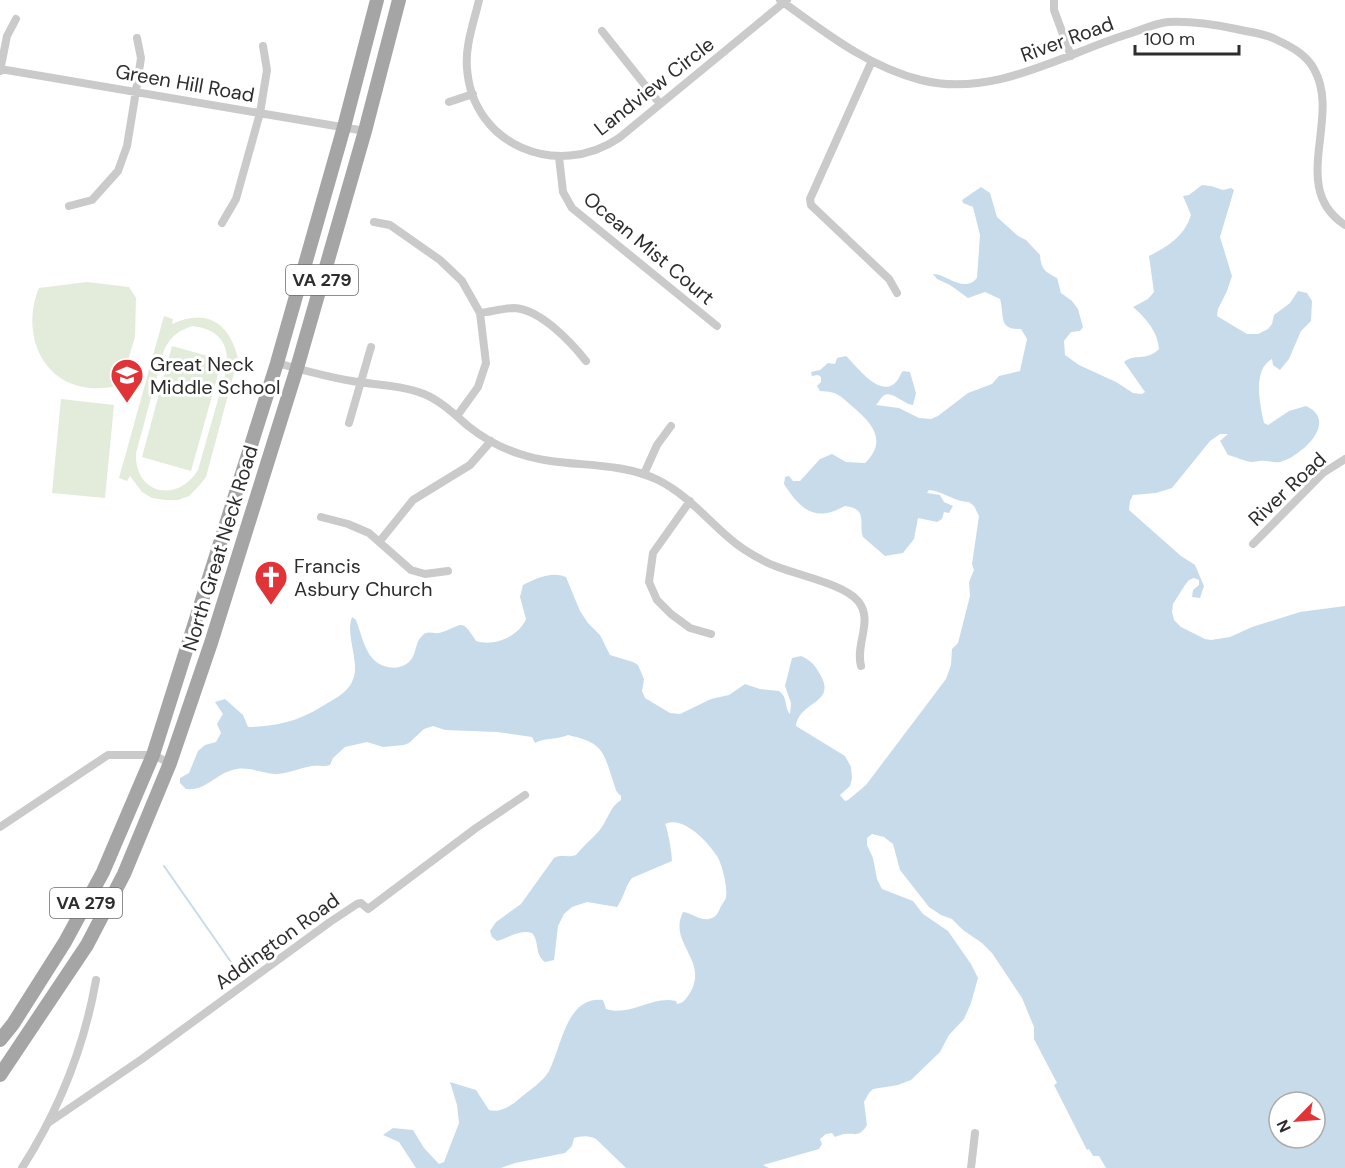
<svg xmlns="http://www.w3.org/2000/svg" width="1345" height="1168" viewBox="0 0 1345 1168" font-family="'DM Sans',sans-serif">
  <rect width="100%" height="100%" fill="#fff"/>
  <path fill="#e3ebdb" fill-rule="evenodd" d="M 87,282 L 129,287 L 136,298 L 135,337 L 120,386 C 106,388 93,390 79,386 C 36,375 23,325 39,288 Z
    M 164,316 L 173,319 L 172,324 C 206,308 229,322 238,358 L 206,477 L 198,487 L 189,496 L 178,500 L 166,500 L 152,498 L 142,492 L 130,476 L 127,481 L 119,478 ZM 192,326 C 218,329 229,342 227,368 L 198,470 C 177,504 134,494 136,453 L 164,350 C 171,336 178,331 192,326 Z
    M 172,346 L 222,360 L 191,471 L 142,457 Z
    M 61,399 L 114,405 L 105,498 L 52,493 Z"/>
  <path fill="#c8dbea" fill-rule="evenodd" d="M 1202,185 L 1211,186 L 1223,190 L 1231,188 L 1234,190 L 1220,237 L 1232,276 L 1227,291 L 1218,309 L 1217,316 L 1247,334 L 1258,334 L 1268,329 L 1272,324 L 1274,315 L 1290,303 L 1298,291 L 1307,293 L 1312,301 L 1311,321 L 1301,331 L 1289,359 L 1280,370 L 1273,365 L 1272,359 C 1252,370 1260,404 1264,423 L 1268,425 L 1289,411 L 1306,406 C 1340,422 1300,457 1280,462 C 1275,463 1270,461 1265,461 C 1260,460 1256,462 1251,462 C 1244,461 1236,457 1228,455 L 1220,441 L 1228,434 L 1220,434 L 1210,441 L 1172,488 L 1156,493 L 1133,495 L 1130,501 L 1129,510 L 1181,556 L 1195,565 L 1204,586 L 1200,598 L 1192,597 L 1193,590 L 1199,585 L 1199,580 L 1194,578 L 1189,580 L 1185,585 L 1173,604 L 1172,612 L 1174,620 L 1181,627 L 1205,639 L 1211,640 L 1230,637 L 1252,627 L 1300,612 L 1345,606 L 1345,1168 L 1106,1168 L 1099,1156 L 1093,1156 L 1089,1149 L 1087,1150 L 1054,1085 L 1057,1083 L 1034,1039 L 1034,1027 L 1022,998 L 992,953 L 982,943 L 963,930 L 952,919 L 941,915 L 929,907 L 900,870 L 893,844 L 884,837 L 872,834 L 867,838 L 867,845 L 873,858 L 877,879 L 882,889 L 913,901 L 923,914 L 948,931 L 971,964 L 978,978 L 971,1003 L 964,1019 L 949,1035 L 940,1052 L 911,1080 L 898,1085 L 873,1089 L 869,1093 L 864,1102 L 867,1125 C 859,1138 856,1133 845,1134 C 842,1134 838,1136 835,1137 L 832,1133 L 826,1134 L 820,1139 L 822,1144 L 819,1149 L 763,1165 L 769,1168 L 626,1168 L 596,1139 C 589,1135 581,1136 574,1138 L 572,1146 L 565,1153 L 515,1163 L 501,1168 L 416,1168 L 399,1142 L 383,1135 L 393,1128 L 413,1130 L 424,1148 L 439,1164 L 444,1162 L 459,1123 L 457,1105 L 450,1082 L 476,1090 L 489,1110 C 500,1113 511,1106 519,1099 C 528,1091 543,1082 549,1071 C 562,1046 566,996 603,1000 L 606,1009 C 630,1017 652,995 676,1001 L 677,1004 C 683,1003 684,1001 688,996 C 712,961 667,944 683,912 C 694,913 702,924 714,917 C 718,915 719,909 722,905 C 722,904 726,899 726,897 C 728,888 722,864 717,856 C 708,842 683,815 665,824 C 668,830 672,853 672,861 L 632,878 C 625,886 624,898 617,907 L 587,902 L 572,907 L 564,914 L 558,926 L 554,960 L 545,962 C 534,954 540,942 532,933 C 519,929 509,938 497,941 L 492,937 L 490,931 L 496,922 L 521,904 L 554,858 C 561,854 568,858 576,855 C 583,846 591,840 599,831 C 607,822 610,806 621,800 L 621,796 C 616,792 616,790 614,784 C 603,751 604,743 568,735 C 557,740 546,737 535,743 L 532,737 L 497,732 L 445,730 L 433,726 L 424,729 L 409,743 L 404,745 L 383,747 L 367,742 L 345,747 L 333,758 L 330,765 C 324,767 318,765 312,766 C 299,768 288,774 275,774 C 262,773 250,767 237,769 C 216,772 206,792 186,789 L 180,783 L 180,778 L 189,773 L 198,751 L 205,745 L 216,742 L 221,733 L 217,724 L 223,714 L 215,702 L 225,699 L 243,715 L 248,727 C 280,726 299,721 326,704 C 340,696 353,689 355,671 C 356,653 346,633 352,617 L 356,620 C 363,638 366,663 388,667 C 396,669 404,667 410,661 C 417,653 415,642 422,636 C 427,630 433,634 439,633 C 462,627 460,615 476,641 C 495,647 519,636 526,619 L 520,597 L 523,585 C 537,578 551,571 566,577 L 580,611 L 588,623 L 600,635 L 610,655 L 633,662 L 638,665 L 644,679 L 642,691 L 645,698 L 670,713 L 680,714 L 711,699 L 729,695 L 745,684 L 760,689 L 779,691 C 788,697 784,707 790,714 L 791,703 L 785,686 L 792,658 L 801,656 C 812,661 815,665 821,676 C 836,704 799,701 796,726 L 845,756 L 851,767 L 852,778 L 850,786 L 840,795 L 845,801 L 848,800 L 866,785 L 946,679 L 951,665 L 952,649 L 958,643 L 970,596 L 969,582 L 974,570 L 972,564 L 979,516 L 974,506 L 969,502 C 955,502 945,492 929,490 L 927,493 L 940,495 L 944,502 L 953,506 L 949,513 L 944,512 L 942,519 L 937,522 L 918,518 L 914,539 L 903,553 L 885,556 L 863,537 C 858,523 869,509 845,506 C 840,508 836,511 831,512 C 808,519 795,501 784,484 L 785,477 L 789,476 L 793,481 L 800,481 L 820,459 L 832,454 L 846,462 L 865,463 C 888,441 872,423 853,407 C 847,402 842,396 834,393 C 829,391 825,392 820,391 L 817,386 L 821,382 L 821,377 L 818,375 L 812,376 L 811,372 L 820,370 L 828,363 L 835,364 L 837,358 L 846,356 C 856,365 879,398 895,383 C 899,380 900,374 903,371 L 910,372 L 916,393 L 913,405 C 904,405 892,389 883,396 C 880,399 879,402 876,405 L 899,408 L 919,418 L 931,419 L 938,416 L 968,393 L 992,384 L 999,376 L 1020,371 L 1027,339 L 1021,329 C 997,330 1005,315 1000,299 L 985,292 L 968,298 L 950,285 L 937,279 L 933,274 C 945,273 964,294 977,278 L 980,235 L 973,207 L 963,203 L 962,200 L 981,187 L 990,193 L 997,217 L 1018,236 L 1026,240 L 1040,255 C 1041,269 1045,272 1057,278 L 1061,293 L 1072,301 L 1078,309 L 1083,327 L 1080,331 L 1071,332 L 1064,341 L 1065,355 L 1079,365 L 1116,382 L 1133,393 L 1142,394 L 1145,392 L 1124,362 C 1134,353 1146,362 1159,349 C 1158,332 1146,318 1133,307 L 1148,299 L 1154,292 L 1149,256 C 1168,246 1184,237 1191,215 L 1183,196 L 1189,195 ZM 1279,1102 L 1315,1102 L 1315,1138 L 1279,1138 Z"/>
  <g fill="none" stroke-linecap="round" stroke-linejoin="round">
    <path stroke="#c8dbea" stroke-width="2" d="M 164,866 L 231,962"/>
    <path stroke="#cacaca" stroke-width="8" d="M 479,0 C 474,22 465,45 467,68 C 472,145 557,180 619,138 L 787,0
      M 780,0 C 823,31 868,67 921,80 C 992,98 1060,56 1125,35 C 1139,31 1155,23 1168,22 C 1188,21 1217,25 1236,29 C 1248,32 1264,33 1275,39 C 1290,46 1306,54 1314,69 C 1342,118 1288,188 1345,225
      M 1054,0 L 1054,10 L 1071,56
      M 602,31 L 660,104
      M 871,63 L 810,199 L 811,205 L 889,279 L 897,293
      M 0,69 L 365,131
      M 0,71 L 7,36 L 16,19
      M 449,102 L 473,94
      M 559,157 L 563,192 L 572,208 L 717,326
      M 69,206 L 92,200 L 118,171 L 127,146 L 136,91 L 141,58 L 137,38
      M 374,222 L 390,225 L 440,260 L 462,281 L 480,313 L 486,363 L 478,387 L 457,416
      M 222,223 L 236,199 L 260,113 L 267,70 L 263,46
      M 480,313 C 491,312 503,308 514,308 C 540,309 571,342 586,361
      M 277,363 C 302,370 327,377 352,381 C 376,385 401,385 424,394 C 441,401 454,414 468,426 C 483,438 501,448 520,454 C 565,469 614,459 658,480 C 686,494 705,517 728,537 C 739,547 752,555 766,562 C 789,574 842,582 858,601 C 874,620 855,644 861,666
      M 349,423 L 371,347
      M 644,474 L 657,445 L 671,426
      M 690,501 L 653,553 L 649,582 L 657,600 L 671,614 L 690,628 L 711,634
      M 321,517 L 348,524 L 369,533 L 411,570 L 425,574 L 448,571
      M 380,541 L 413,500 L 470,465 L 491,441
      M 1253,544 L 1323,473 L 1345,459
      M 0,827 L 108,755 L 153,755 L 170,763
      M 48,1123 L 142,1059 L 330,922 L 357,904 L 361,903 L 368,909 L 476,828 L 525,795
      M 22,1168 C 59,1110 84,1048 96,980
      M 971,1168 L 975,1133"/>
    <path stroke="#a5a5a5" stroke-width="14" d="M 0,1040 L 13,1024 L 65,942 L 103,872 L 153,755 L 277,363 L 344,127 L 377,0
      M 0,1075 L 87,945 L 124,874 L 170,763 L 211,643 L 297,368 L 365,131 L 399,0"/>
  </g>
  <defs>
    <g id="school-pin" transform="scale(1.725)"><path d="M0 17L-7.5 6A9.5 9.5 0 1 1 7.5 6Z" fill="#e03439" stroke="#fff"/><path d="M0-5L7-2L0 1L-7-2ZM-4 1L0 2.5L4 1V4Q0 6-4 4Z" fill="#fff"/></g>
    <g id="church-pin" transform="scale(1.725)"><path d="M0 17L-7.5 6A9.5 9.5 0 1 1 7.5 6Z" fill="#e03439" stroke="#fff"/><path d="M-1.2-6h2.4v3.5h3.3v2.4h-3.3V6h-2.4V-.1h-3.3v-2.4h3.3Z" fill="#fff"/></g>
  </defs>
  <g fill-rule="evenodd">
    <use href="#school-pin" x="127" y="375"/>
    <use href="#church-pin" x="271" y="577"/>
  </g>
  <g text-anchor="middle" stroke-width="6" stroke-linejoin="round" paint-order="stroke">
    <g fill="#fff" stroke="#6c6c6c" stroke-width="1.5">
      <rect x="286" y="265" width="72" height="30" rx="4.5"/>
      <rect x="50" y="888" width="72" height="30" rx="4.5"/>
    </g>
    <g font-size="18" font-weight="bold" fill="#2d2d2d">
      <text x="322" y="286">VA 279</text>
      <text x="86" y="909">VA 279</text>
    </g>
    <g font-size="20" fill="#2d2d2d" stroke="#fff">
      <text transform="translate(1067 39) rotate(-20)" y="7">River Road</text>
      <text transform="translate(185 83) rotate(10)" y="7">Green Hill Road</text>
      <text transform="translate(654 86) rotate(-38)" y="7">Landview Circle</text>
      <text transform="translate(649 248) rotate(40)" y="7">Ocean Mist Court</text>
      <text transform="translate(1287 489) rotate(-43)" y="7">River Road</text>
      <text transform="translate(220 548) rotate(-73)" y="7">North Great Neck Road</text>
      <text transform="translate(277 941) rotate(-36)" y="7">Addington Road</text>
    </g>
    <g font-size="20" fill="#2d2d2d" stroke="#fff" text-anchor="start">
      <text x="150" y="371">Great Neck<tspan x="150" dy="23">Middle School</tspan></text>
      <text x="294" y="573">Francis<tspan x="294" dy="23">Asbury Church</tspan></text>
    </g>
  </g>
  <g transform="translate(1297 1120) rotate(245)"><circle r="28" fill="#ffffff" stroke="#ababab" stroke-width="1.5"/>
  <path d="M0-4.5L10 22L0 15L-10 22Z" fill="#e03439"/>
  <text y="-9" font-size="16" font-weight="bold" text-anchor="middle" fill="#2d2d2d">N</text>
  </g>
  <path d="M1135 45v9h104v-9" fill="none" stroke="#2d2d2d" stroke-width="3"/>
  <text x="1144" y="45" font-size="18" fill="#2d2d2d" stroke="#ffffff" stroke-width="4.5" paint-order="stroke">100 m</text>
</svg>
